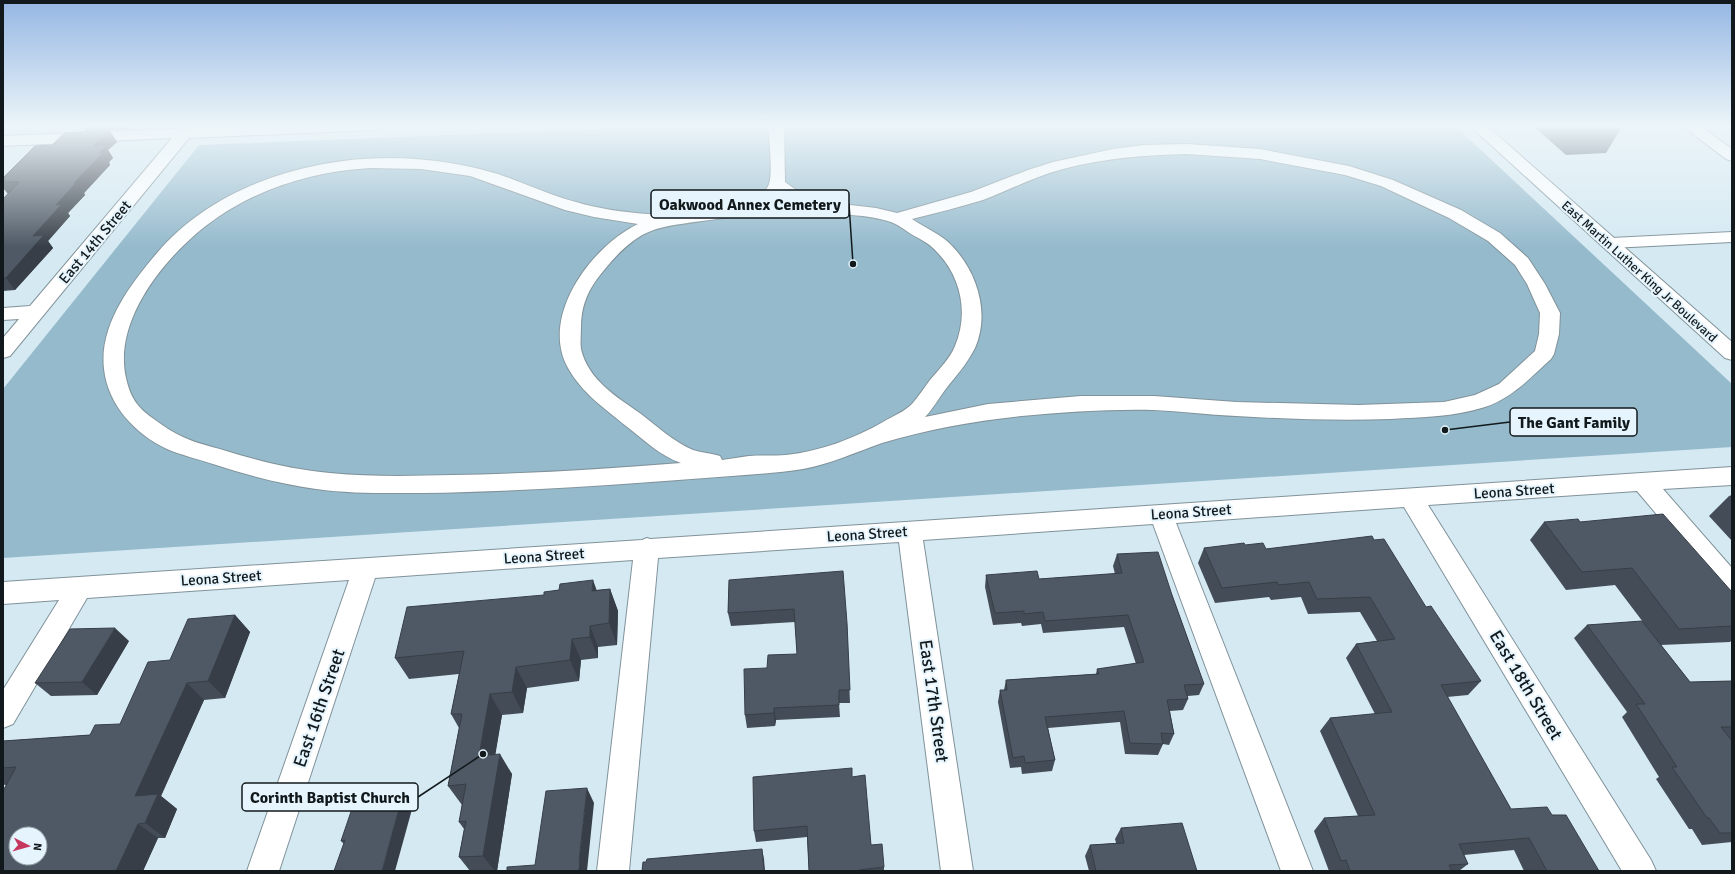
<svg xmlns="http://www.w3.org/2000/svg" width="1735" height="874" viewBox="0 0 1735 874" font-family="Signika,sans-serif">
  <rect width="100%" height="100%" fill="#d5e9f2"/>
  <path fill="#95bacc" d="M 693,125 L 1454,125 L 1732,384 L 1732,447 L 3,558 L 3,389 L 199,145 Z"/>
  <g fill="none" stroke-linecap="round" stroke-linejoin="round">
    <g stroke="#80929a" stroke-width="2">
      <path id="minor" d="M 269,125 L 382,125 L 379,128 L 374,130 L 189,138 L 10,356 L 3,358 L 3,338 L 19,319 L 3,320 L 3,308 L 30,306 L 172,138 L 3,146 L 3,136 Z
        M 768,125 L 784,125 L 785,182 L 803,195 L 816,201 L 876,208 L 897,213 L 971,192 L 1028,170 L 1053,162 L 1113,149 L 1144,145 L 1187,144 L 1260,149 L 1349,166 L 1393,180 L 1461,210 L 1500,233 L 1528,258 L 1545,284 L 1560,313 L 1559,334 L 1554,354 L 1551,359 C 1530,378 1512,398 1485,407 C 1454,417 1422,417 1391,419 C 1339,421 1287,419 1236,416 C 1208,415 1181,411 1153,410 C 1109,409 1066,412 1022,416 C 975,421 928,429 882,443 C 856,452 831,464 803,469 C 780,473 756,474 732,476 C 701,478 669,481 637,483 C 566,488 495,492 423,493 C 388,493 352,494 316,489 C 281,484 247,475 213,464 C 198,459 181,455 167,449 C 135,434 108,405 104,369 C 99,325 130,285 157,253 C 218,181 325,152 416,159 C 444,161 471,166 498,174 C 524,183 549,195 576,202 C 599,209 623,212 647,214 C 650,214 667,216 670,216 C 689,215 710,210 729,206 C 743,203 763,200 769,184 C 773,172 769,139 768,125 ZM 1187,154 L 1260,159 L 1345,175 L 1381,186 L 1449,218 L 1488,241 L 1515,265 L 1527,284 L 1540,313 L 1539,334 L 1535,351 L 1499,384 L 1475,395 L 1444,402 L 1358,405 L 1236,402 L 1154,396 L 1081,396 L 988,404 L 925,417 C 933,409 938,399 945,390 C 955,377 967,364 975,348 C 991,312 976,268 948,242 C 938,233 924,227 912,219 C 936,213 960,207 983,200 C 1010,190 1035,176 1063,169 C 1104,158 1145,155 1187,154 ZM 370,168 L 421,169 L 470,176 L 565,210 L 594,217 L 638,224 C 592,246 539,316 568,368 C 582,393 604,408 626,426 C 643,439 660,456 681,463 C 605,469 529,474 453,475 C 412,476 371,477 330,473 C 294,470 258,461 223,450 C 210,446 195,443 183,437 C 174,433 166,428 158,422 C 151,417 142,411 137,404 C 131,396 128,387 126,378 C 112,317 171,249 218,217 C 262,187 316,171 370,168 ZM 780,194 C 814,220 846,210 884,220 C 895,222 902,228 911,234 C 920,239 930,244 936,251 C 961,276 969,313 955,346 C 950,359 939,369 930,380 C 924,388 918,397 912,404 C 904,412 893,416 883,422 C 853,439 821,451 786,455 C 773,456 761,455 749,456 C 740,457 731,459 722,460 L 720,456 C 711,453 702,453 693,450 C 674,442 658,427 641,414 C 617,397 588,380 581,349 C 580,342 581,334 581,327 C 581,309 586,294 597,279 C 610,262 629,239 651,231 C 683,218 760,223 780,194 Z
        M 1681,125 L 1699,125 L 1732,149 L 1732,161 L 1726,159 Z
        M 1732,232 L 1732,242 L 1611,248 L 1605,247 L 1602,243 L 1605,239 L 1611,238 Z
        M 1732,467 L 1732,485 L 1663,489 L 1732,568 L 1732,596 L 1723,593 L 1637,491 L 1428,505 L 1651,860 L 1656,871 L 1622,871 L 1404,507 L 1176,523 L 1313,871 L 1281,871 L 1153,524 L 923,540 L 973,871 L 941,871 L 899,542 L 658,558 L 629,871 L 597,871 L 633,560 L 375,578 L 279,871 L 247,871 L 349,580 L 87,598 L 13,724 L 3,728 L 3,690 L 59,600 L 3,604 L 3,582 L 642,540 L 647,538 L 650,539 Z"/>
    </g>
    <g stroke="#80929a" stroke-width="2">
      <path id="major" d="M 1469,125 L 1486,125 L 1732,342 L 1732,360 L 1725,358 Z"/>
    </g>
    <use href="#minor" fill="#fff" fill-rule="evenodd"/>
    <use href="#major" fill="#fff" fill-rule="evenodd"/>
  </g>
  <path fill="#444d57" d="M 82,125 L 134,125 L 129,129 L 86,131 Z
    M 1532,125 L 1614,125 L 1620,130 L 1606,153 L 1566,155 Z
    M 109,130 L 117,142 L 108,150 L 113,158 L 109,162 L 110,165 L 84,193 L 85,195 L 68,213 L 70,216 L 48,241 L 53,248 L 15,290 L 3,291 L 3,199 L 8,194 L 3,188 L 3,178 L 52,145 Z
    M 1732,495 L 1732,541 L 1709,516 L 1729,496 Z
    M 1544,522 L 1580,522 L 1732,592 L 1732,640 L 1730,642 L 1661,645 L 1690,682 L 1732,681 L 1732,739 L 1730,739 L 1732,741 L 1732,842 L 1702,845 L 1692,829 L 1689,829 L 1656,779 L 1659,777 L 1622,717 L 1627,712 L 1574,638 L 1587,625 L 1643,622 L 1615,585 L 1566,590 L 1530,540 Z
    M 1374,540 L 1426,607 L 1481,681 L 1468,695 L 1447,697 L 1511,809 L 1552,815 L 1599,871 L 1524,871 L 1514,850 L 1464,855 L 1468,864 L 1459,871 L 1329,871 L 1314,831 L 1324,818 L 1358,816 L 1320,731 L 1330,718 L 1375,714 L 1346,658 L 1356,644 L 1377,641 L 1360,612 L 1308,614 L 1301,597 L 1271,600 L 1269,597 L 1215,603 L 1198,563 L 1204,548 L 1245,545 L 1266,549 Z
    M 1117,554 L 1172,595 L 1204,684 L 1199,695 L 1188,696 L 1188,699 L 1183,710 L 1170,711 L 1174,734 L 1169,745 L 1163,744 L 1158,755 L 1125,754 L 1120,722 L 1048,728 L 1055,760 L 1052,771 L 1022,774 L 1021,767 L 1010,768 L 998,702 L 1000,690 L 1004,690 L 1006,680 L 1096,674 L 1097,669 L 1136,664 L 1124,627 L 1043,633 L 1041,624 L 1022,626 L 1021,623 L 993,625 L 985,587 L 986,575 L 1039,579 L 1115,574 L 1113,566 Z
    M 729,580 L 847,623 L 850,703 L 839,703 L 840,717 L 776,720 L 775,726 L 747,728 L 745,715 L 767,668 L 797,654 L 795,622 L 731,626 L 728,613 Z
    M 610,589 L 618,611 L 617,645 L 598,647 L 598,658 L 581,660 L 579,681 L 527,688 L 523,713 L 502,715 L 495,754 L 512,774 L 497,871 L 470,871 L 459,857 L 464,829 L 459,822 L 462,805 L 448,786 L 459,728 L 451,714 L 459,674 L 409,679 L 395,658 L 597,590 Z
    M 235,615 L 250,632 L 225,698 L 204,700 L 161,796 L 177,809 L 165,838 L 158,838 L 143,871 L 3,871 L 7,785 L 5,785 L 3,784 L 3,741 L 90,735 L 120,724 L 170,660 Z
    M 129,641 L 97,695 L 51,696 L 35,683 Z
    M 852,777 L 871,845 L 884,867 L 884,871 L 809,871 L 807,837 L 756,842 L 754,831 Z
    M 404,790 L 414,802 L 344,844 L 341,841 Z
    M 1121,828 L 1197,871 L 1089,871 L 1085,856 L 1090,845 L 1116,843 L 1115,839 Z"/>
  <path fill="#373e47" d="M 127,125 L 134,125 L 129,129 Z
    M 109,130 L 117,142 L 108,150 L 113,158 L 109,162 L 110,165 L 84,193 L 85,195 L 68,213 L 70,216 L 48,241 L 53,248 L 15,290 L 6,278 L 33,236 L 56,205 L 74,183 L 93,146 Z
    M 593,580 L 601,602 L 592,591 Z
    M 610,589 L 618,611 L 617,645 L 609,623 Z
    M 235,615 L 250,632 L 225,698 L 208,681 Z
    M 590,626 L 598,647 L 598,658 L 590,637 Z
    M 115,628 L 129,641 L 97,695 L 82,682 Z
    M 572,639 L 581,660 L 579,681 L 570,660 Z
    M 516,667 L 527,688 L 523,713 L 512,692 Z
    M 187,683 L 204,700 L 161,796 L 177,809 L 165,838 L 145,823 L 135,796 Z
    M 490,694 L 502,715 L 492,775 L 479,756 Z
    M 774,708 L 776,720 L 775,726 L 774,713 Z
    M 500,754 L 512,774 L 497,871 L 495,871 L 483,856 Z
    M 587,788 L 594,803 L 587,871 L 579,871 L 579,861 Z
    M 404,790 L 414,802 L 395,871 L 382,871 Z
    M 138,824 L 158,838 L 143,871 L 116,871 Z
    M 762,849 L 764,859 L 765,871 L 764,871 Z"/>
  <path fill="#4f5965" stroke="#373e47" fill-rule="evenodd" d="M 1572,125 L 1614,125 L 1620,130 L 1580,131 Z
    M 109,130 L 93,146 L 106,146 L 99,153 L 103,153 L 74,183 L 76,183 L 56,205 L 62,204 L 33,236 L 44,235 L 6,278 L 3,278 L 3,199 L 19,182 L 3,182 L 3,178 L 35,146 L 52,145 L 65,133 Z
    M 1663,514 L 1732,592 L 1732,602 L 1731,602 L 1732,603 L 1732,626 L 1679,629 L 1632,568 L 1582,572 L 1544,522 L 1578,519 L 1580,522 Z
    M 1372,536 L 1374,540 L 1384,539 L 1426,607 L 1431,606 L 1481,681 L 1441,685 L 1511,809 L 1547,807 L 1552,815 L 1566,815 L 1599,871 L 1547,871 L 1529,838 L 1459,844 L 1468,864 L 1449,865 L 1452,871 L 1350,871 L 1346,860 L 1341,861 L 1324,818 L 1375,815 L 1330,718 L 1392,712 L 1356,644 L 1395,639 L 1370,597 L 1317,599 L 1309,582 L 1278,585 L 1277,582 L 1222,588 L 1204,548 L 1244,543 L 1245,545 L 1263,543 L 1266,549 Z
    M 1158,552 L 1172,595 L 1204,684 L 1184,685 L 1188,699 L 1167,700 L 1174,734 L 1161,733 L 1163,744 L 1130,743 L 1124,711 L 1045,717 L 1055,760 L 1025,763 L 1024,756 L 1013,758 L 1000,690 L 1007,690 L 1006,680 L 1099,674 L 1097,669 L 1144,662 L 1128,615 L 1045,621 L 1043,612 L 1024,614 L 1024,611 L 995,613 L 986,575 L 1037,571 L 1039,579 L 1122,573 L 1117,554 Z
    M 843,571 L 847,623 L 850,690 L 839,690 L 839,705 L 774,708 L 774,713 L 745,715 L 744,669 L 767,668 L 768,655 L 797,654 L 794,609 L 728,613 L 729,580 Z
    M 593,580 L 592,591 L 610,589 L 609,623 L 590,626 L 590,637 L 572,639 L 570,660 L 516,667 L 512,692 L 490,694 L 479,756 L 500,754 L 483,856 L 459,857 L 466,821 L 459,822 L 466,784 L 448,786 L 462,714 L 451,714 L 464,651 L 395,658 L 407,607 L 544,595 L 544,592 L 559,590 L 560,584 Z
    M 235,615 L 208,681 L 187,683 L 135,796 L 158,794 L 145,823 L 138,824 L 116,871 L 3,871 L 3,791 L 16,767 L 3,768 L 3,741 L 90,735 L 95,725 L 120,724 L 148,662 L 170,660 L 188,619 ZM 16,834 L 40,834 L 40,858 L 16,858 Z
    M 1642,621 L 1690,682 L 1732,681 L 1732,727 L 1721,727 L 1732,741 L 1732,833 L 1720,833 L 1709,818 L 1707,818 L 1672,767 L 1677,767 L 1636,704 L 1645,704 L 1587,625 Z
    M 115,628 L 82,682 L 35,683 L 70,629 Z
    M 852,768 L 852,777 L 865,775 L 871,845 L 882,844 L 884,867 L 859,870 L 859,871 L 809,871 L 807,826 L 754,831 L 753,777 Z
    M 587,788 L 579,861 L 580,861 L 579,871 L 507,871 L 507,867 L 535,865 L 546,791 Z
    M 404,790 L 382,871 L 334,871 L 345,840 L 341,841 L 357,794 Z
    M 1182,823 L 1197,871 L 1096,871 L 1090,845 L 1124,843 L 1121,828 Z
    M 762,849 L 764,871 L 642,871 L 643,862 L 646,862 L 647,859 Z"/>
  <linearGradient id="sky" x2="0" y2="1"><stop stop-color="#95b6e3"/><stop offset="0.51" stop-color="#ecf5f9"/><stop offset="1" stop-color="#ecf5f9" stop-opacity="0"/></linearGradient>
  <rect width="1735" height="247" fill="url(#sky)"/>
  <g text-anchor="middle" stroke-width="4" stroke-linejoin="round" paint-order="stroke">
    <g font-size="13" fill="#12191c" stroke="#e6f5fd">
      <text transform="translate(1640 271) rotate(42)" y="5">East Martin Luther King Jr Boulevard</text>
    </g>
    <g font-size="15" fill="#12191c" stroke="#e6f5fd">
      <text transform="translate(95 242) rotate(-50)" y="5">East 14th Street</text>
      <text transform="translate(1514 491) rotate(-4)" y="5">Leona Street</text>
      <text transform="translate(1191 512) rotate(-4)" y="5">Leona Street</text>
      <text transform="translate(867 534) rotate(-4)" y="5">Leona Street</text>
      <text transform="translate(544 556) rotate(-4)" y="5">Leona Street</text>
      <text transform="translate(221 578) rotate(-4)" y="5">Leona Street</text>
    </g>
    <g font-size="18" fill="#12191c" stroke="#e6f5fd">
      <text transform="translate(1526 685) rotate(59)" y="6">East 18th Street</text>
      <text transform="translate(934 701) rotate(82)" y="6">East 17th Street</text>
      <text transform="translate(319 708) rotate(-71)" y="6">East 16th Street</text>
    </g>
  </g>
  <path fill="none" stroke="#12191c" stroke-width="1.5" d="M853 264L849 204M1445 430L1510 422M483 754L418 797"/>
  <g fill="#12191c" stroke="#e6f5fd" stroke-width="1.5">
    <circle cx="853" cy="264" r="4"/>
    <circle cx="1445" cy="430" r="4"/>
    <circle cx="483" cy="754" r="4"/>
  </g>
  <g fill="#e6f5fd" stroke="#12191c" stroke-width="1.5">
    <rect x="651" y="190" width="198" height="28" rx="4"/>
    <rect x="1510" y="408" width="127" height="28" rx="4"/>
    <rect x="242" y="783" width="176" height="28" rx="4"/>
  </g>
  <g font-size="16" text-anchor="middle" font-weight="bold" fill="#12191c">
    <text x="750" y="210">Oakwood Annex Cemetery</text>
    <text x="1574" y="428">The Gant Family</text>
    <text x="330" y="803">Corinth Baptist Church</text>
  </g>
  <rect width="1735" height="874" fill="none" stroke="#12191c" stroke-width="8"/>
  <g transform="translate(28 846) rotate(96)"><circle r="19" fill="#e6f5fd" stroke="#919da3"/>
  <path d="M0-3L7 15L0 10L-7 15Z" fill="#c6375e"/>
  <text y="-6" font-size="11" font-weight="bold" text-anchor="middle" fill="#12191c">N</text>
  </g>
</svg>
